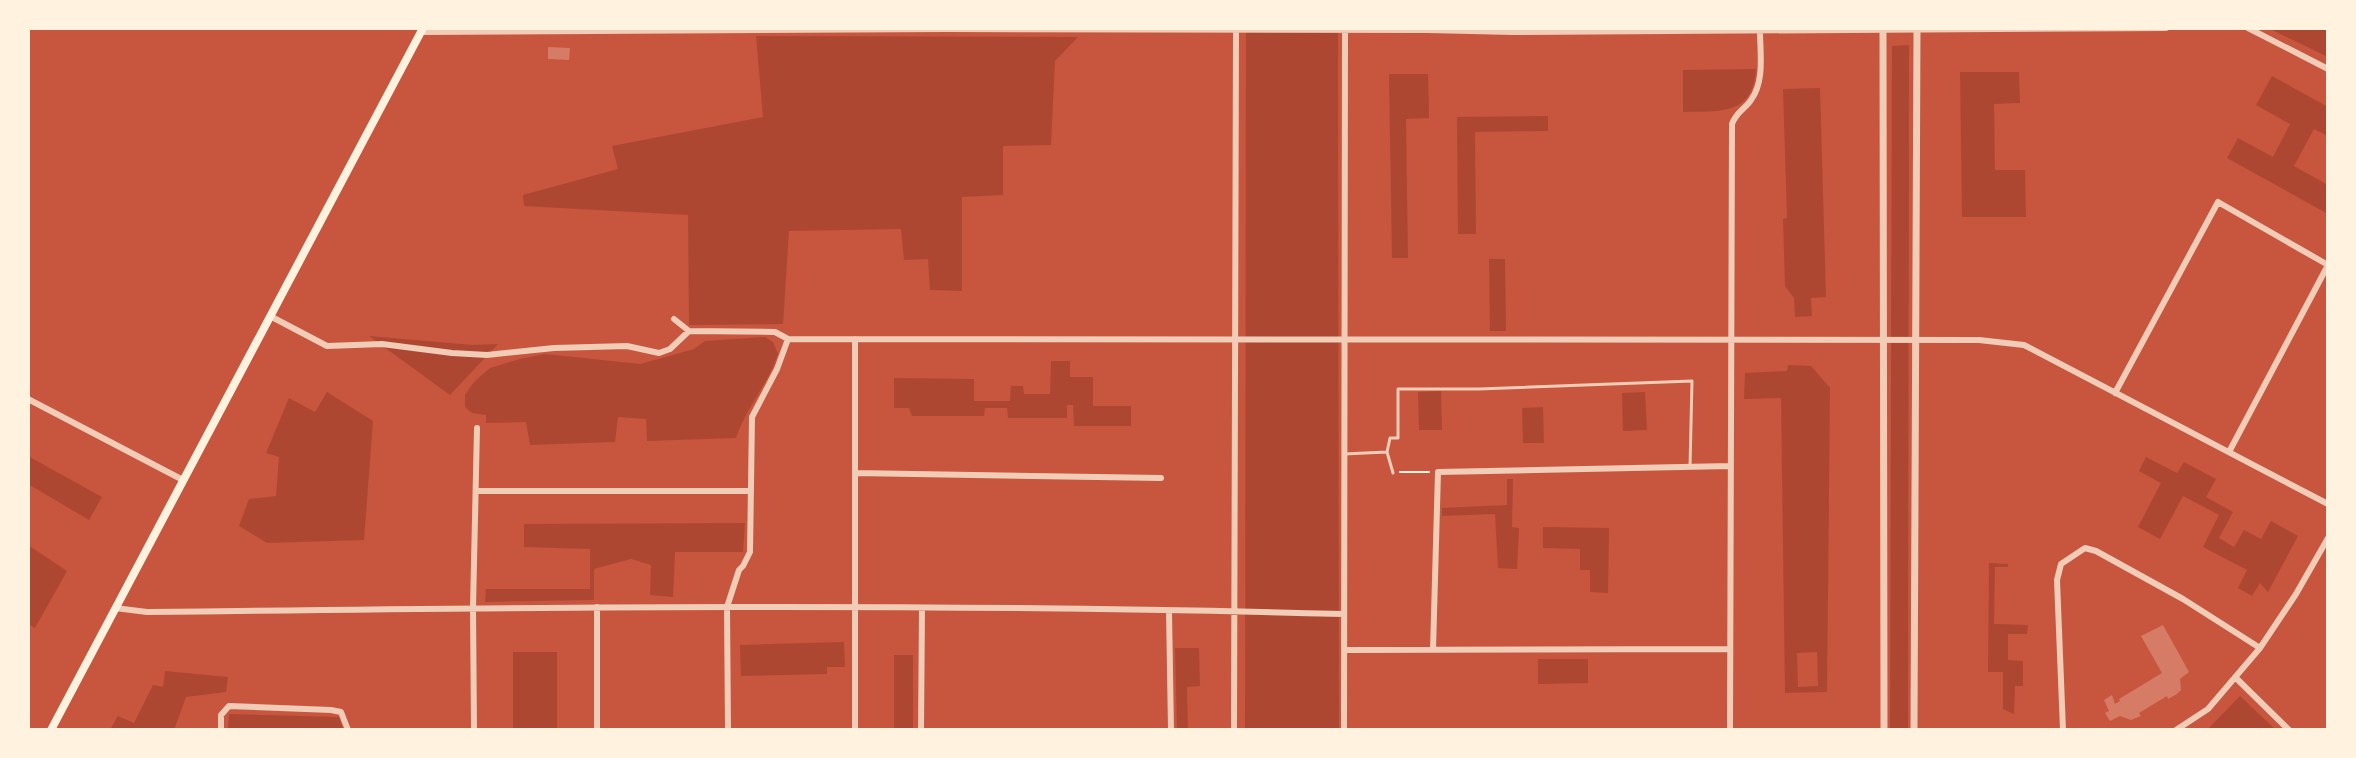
<svg xmlns="http://www.w3.org/2000/svg" width="2356" height="758" viewBox="0 0 2356 758" font-family="'Fira Sans',sans-serif">
  <rect width="100%" height="100%" fill="#c8553d"/>
  <path fill="#ae4732" fill-rule="evenodd" d="M 1246,28 L 1338,28 L 1339,730 L 1245,730 Z
    M 2268,28 L 2328,28 L 2328,57 Z
    M 756,36 L 1078,37 L 1055,61 L 1051,145 L 1003,146 L 1003,195 L 962,197 L 962,291 L 930,290 L 928,259 L 904,260 L 901,229 L 789,231 L 783,324 L 689,325 L 688,215 L 524,206 L 523,195 L 618,169 L 612,146 L 763,117 Z
    M 1909,45 L 1908,730 L 1890,730 L 1892,46 Z
    M 1756,69 C 1753,116 1720,111 1683,112 L 1683,70 Z
    M 1960,72 L 2019,72 L 2020,103 L 1994,104 L 1995,170 L 2025,170 L 2026,217 L 1962,217 Z
    M 1389,74 L 1428,74 L 1429,118 L 1406,119 L 1408,258 L 1392,258 Z
    M 2272,76 L 2328,107 L 2328,136 L 2314,129 L 2294,166 L 2328,185 L 2328,214 L 2227,158 L 2238,138 L 2273,157 L 2290,124 L 2256,105 Z
    M 1820,88 L 1826,297 L 1811,298 L 1812,316 L 1795,317 L 1794,298 L 1785,286 L 1783,219 L 1787,218 L 1783,89 Z
    M 1548,116 L 1548,131 L 1475,132 L 1476,234 L 1458,234 L 1457,117 Z
    M 1489,259 L 1505,259 L 1506,331 L 1490,331 Z
    M 369,336 L 472,345 L 498,344 L 450,395 Z
    M 765,337 L 773,342 L 778,354 C 768,384 746,408 736,438 L 647,441 L 646,419 L 618,417 L 615,442 L 530,445 L 526,422 L 486,423 L 486,415 L 472,413 L 465,407 L 465,395 L 474,382 L 490,368 L 520,359 L 545,354 L 640,364 L 694,349 L 705,341 Z
    M 1051,361 L 1070,361 L 1070,377 L 1093,377 L 1093,406 L 1131,406 L 1131,426 L 1074,426 L 1073,405 L 1067,405 L 1067,418 L 1008,418 L 1007,408 L 985,408 L 984,416 L 912,416 L 909,408 L 894,408 L 894,378 L 974,379 L 974,401 L 1010,401 L 1011,386 L 1023,386 L 1024,394 L 1050,394 Z
    M 1788,365 L 1811,366 L 1830,388 L 1827,692 L 1785,693 L 1781,398 L 1744,399 L 1745,373 L 1787,371 ZM 1817,652 L 1818,686 L 1798,687 L 1797,653 Z
    M 1441,391 L 1442,430 L 1419,430 L 1418,392 Z
    M 327,392 L 373,421 L 364,540 L 267,543 L 239,526 L 249,499 L 276,496 L 279,457 L 266,453 L 289,398 L 315,412 Z
    M 1645,392 L 1647,430 L 1623,431 L 1622,393 Z
    M 1543,407 L 1544,443 L 1523,443 L 1522,408 Z
    M 28,456 L 102,497 L 89,520 L 28,484 Z
    M 2146,457 L 2177,473 L 2184,462 L 2216,479 L 2206,497 L 2233,512 L 2219,538 L 2234,547 L 2244,530 L 2261,539 L 2271,521 L 2298,536 L 2268,592 L 2260,583 L 2252,596 L 2238,588 L 2247,570 L 2203,547 L 2219,515 L 2183,496 L 2160,539 L 2138,527 L 2161,483 L 2139,471 Z
    M 1507,479 L 1513,479 L 1512,527 L 1519,528 L 1517,569 L 1498,568 L 1495,514 L 1442,516 L 1442,508 L 1507,505 Z
    M 745,523 L 743,552 L 675,552 L 673,597 L 650,595 L 651,565 L 631,559 L 594,569 L 594,600 L 485,602 L 486,589 L 590,589 L 590,549 L 524,547 L 524,524 Z
    M 1543,527 L 1609,528 L 1608,593 L 1590,592 L 1590,570 L 1580,570 L 1580,549 L 1543,548 Z
    M 28,545 L 67,571 L 35,628 L 28,624 Z
    M 1989,563 L 2008,564 L 2008,567 L 1995,567 L 1994,624 L 2028,625 L 2027,634 L 2008,634 L 2008,660 L 2023,661 L 2023,686 L 2015,686 L 2014,714 L 2003,709 L 2003,672 L 1988,672 Z
    M 844,642 L 845,667 L 827,667 L 827,674 L 741,676 L 740,645 Z
    M 1175,648 L 1199,648 L 1200,686 L 1187,687 L 1188,730 L 1177,730 Z
    M 513,652 L 557,652 L 557,730 L 513,730 Z
    M 894,655 L 913,655 L 913,730 L 894,730 Z
    M 1538,659 L 1588,659 L 1588,683 L 1538,684 Z
    M 165,671 L 228,677 L 226,692 L 186,697 L 174,730 L 110,730 L 118,716 L 134,723 L 153,685 L 163,687 Z
    M 2240,696 L 2276,730 L 2207,730 Z
    M 229,714 L 339,717 L 343,730 L 228,730 Z"/>
  <path fill="#d67c66" d="M 548,47 L 570,48 L 569,60 L 548,59 Z
    M 2163,625 L 2189,672 L 2180,679 L 2181,690 L 2177,694 L 2168,699 L 2167,696 L 2139,713 L 2141,716 L 2131,720 L 2120,716 L 2110,721 L 2105,713 L 2109,711 L 2104,700 L 2112,695 L 2115,704 L 2120,701 L 2119,699 L 2162,673 L 2141,636 Z"/>
  <g fill="none" stroke-linecap="round" stroke-linejoin="round">
    <path stroke="#fff3e0" stroke-width="2" d="M 1400,472 L 1429,472"/>
    <path stroke="#f1ccb7" stroke-width="3" d="M 1387,452 L 1390,438 L 1398,438 L 1398,389 L 1479,389 L 1692,381 L 1690,467
      M 1344,454 L 1387,452 L 1393,473"/>
    <path stroke="#f1ccb7" stroke-width="6" d="M 2248,28 L 2328,69
      M 421,32 L 946,29 L 1427,30 L 1513,32 L 2166,28
      M 270,316 L 327,346 L 382,344 L 452,353 L 487,355 L 554,348 L 627,346 L 659,353 L 670,349 L 689,331
      M 674,319 L 689,331 L 775,332 L 788,339 L 1979,340 L 2024,345 L 2328,504
      M 2115,393 L 2218,202 L 2328,265 L 2229,452
      M 28,399 L 183,480
      M 855,473 L 1161,478
      M 477,491 L 750,491
      M 115,608 L 147,612 C 546,607 945,603 1344,614
      M 1169,611 L 1171,730
      M 1344,650 L 1730,649
      M 1433,650 L 1438,472 L 1730,466
      M 2235,677 L 2289,730
      M 221,730 L 221,715 L 229,706 L 331,710 L 341,712 L 348,730
      M 474,730 L 473,608 L 477,428
      M 597,730 L 597,607
      M 728,730 L 727,607 L 739,570 L 743,566 L 750,552 L 752,417 L 777,369 L 788,339
      M 855,730 L 855,339
      M 921,730 L 922,608
      M 1234,730 L 1236,28
      M 1344,730 L 1345,28
      M 1730,730 L 1732,124 C 1736,112 1745,109 1751,100 C 1765,81 1760,53 1760,31
      M 2063,730 L 2057,580 L 2061,564 L 2085,548 L 2096,551 L 2183,599 L 2260,648
      M 2176,730 L 2208,709 L 2260,648 L 2296,594 L 2328,538"/>
    <path stroke="#f1ccb7" stroke-width="7" d="M 1883,28 L 1884,730
      M 1914,730 L 1917,28"/>
    <path stroke="#fff3e0" stroke-width="8" d="M 51,730 L 423,28"/>
  </g>
  <rect width="2356" height="758" fill="none" stroke="#fff3e0" stroke-width="60"/>
</svg>
